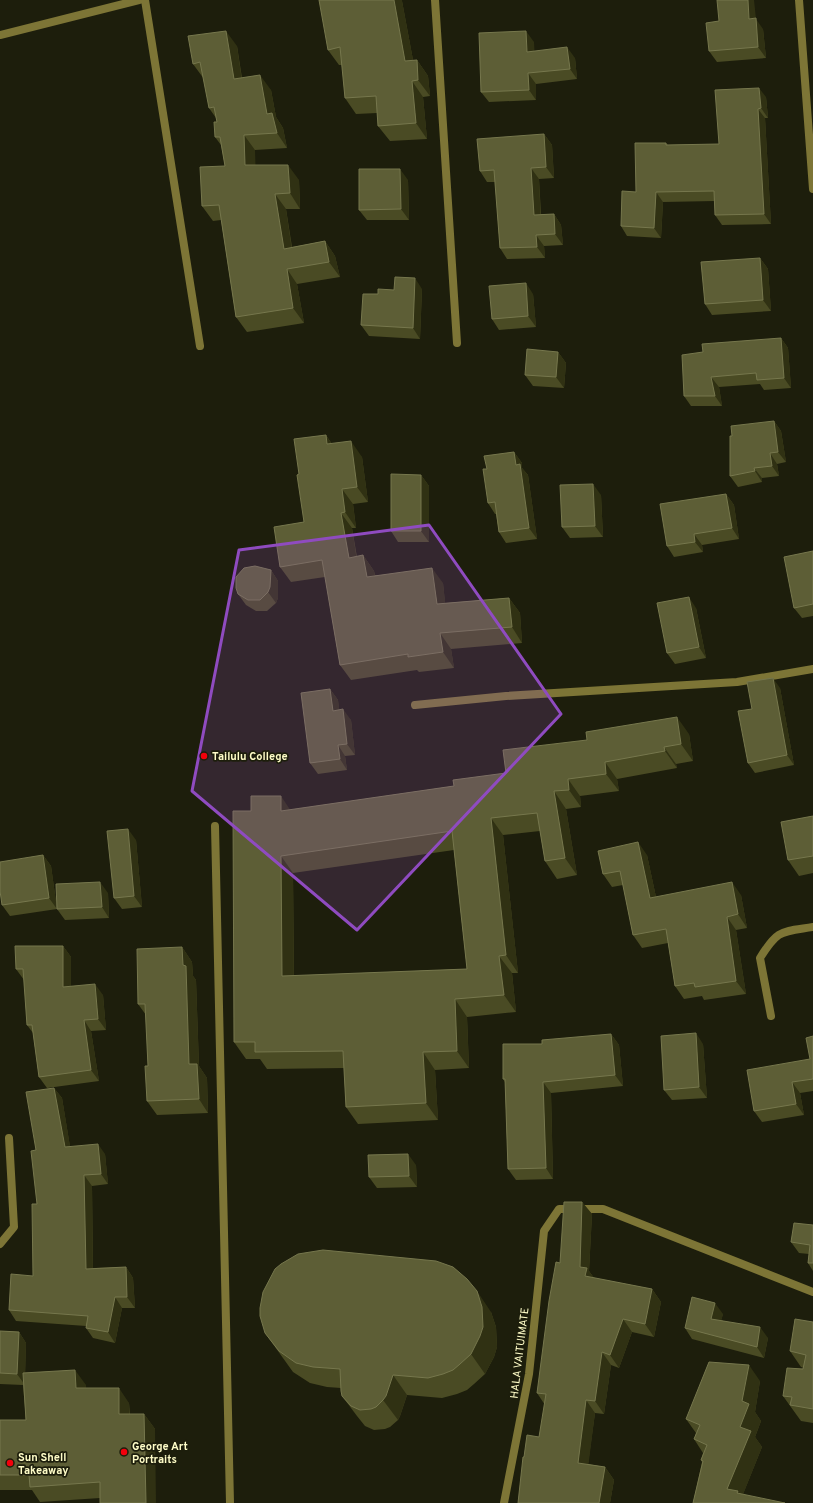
<svg xmlns="http://www.w3.org/2000/svg" width="813" height="1503" viewBox="0 0 813 1503" font-family="Overpass,sans-serif">
  <rect width="100%" height="100%" fill="#1d1e0c"/>
  <g fill="none" stroke-linecap="round" stroke-linejoin="round">
    <path stroke="#7d7536" stroke-width="8" d="M 145,0 L 200,346
      M 435,0 L 457,343
      M 799,0 L 813,189
      M 0,35 L 139,0
      M 415,705 L 506,696 L 737,682 L 813,669
      M 215,826 L 230,1503
      M 771,1016 L 760,958 C 778,929 781,932 813,927
      M 0,1244 L 14,1227 L 9,1138
      M 504,1503 L 529,1374 L 544,1231 L 559,1209 L 603,1209 L 813,1292"/>
  </g>
  <path fill="#4a4b24" fill-rule="evenodd" d="M 402,1 L 413,60 L 417,60 L 428,76 L 430,96 L 423,97 L 427,139 L 390,141 L 378,126 L 377,113 L 356,114 L 345,98 L 342,65 L 339,65 L 328,50 Z
    M 763,29 L 766,58 L 717,62 L 709,51 Z
    M 534,42 L 534,51 L 575,58 L 577,79 L 536,84 L 536,100 L 489,102 L 481,92 Z
    M 237,46 L 242,78 L 271,90 L 276,117 L 283,128 L 287,148 L 255,150 L 255,165 L 299,180 L 300,209 L 286,209 L 292,247 L 325,241 L 335,256 L 340,277 L 297,284 L 304,323 L 247,332 L 236,317 L 221,220 L 213,221 L 202,206 L 225,166 L 221,145 L 215,137 L 217,122 L 216,118 L 209,108 L 204,79 L 193,64 Z
    M 766,97 L 768,118 L 765,118 L 771,224 L 722,225 L 715,215 L 715,201 L 663,202 L 661,238 L 627,236 L 621,226 L 636,192 L 666,143 L 668,145 L 719,144 Z
    M 544,134 L 552,145 L 554,178 L 539,179 L 541,214 L 554,214 L 561,225 L 563,245 L 544,246 L 545,258 L 507,259 L 500,248 L 495,182 L 487,182 L 480,171 Z
    M 408,180 L 409,220 L 367,220 L 359,210 Z
    M 760,258 L 768,269 L 771,311 L 712,315 L 705,304 Z
    M 422,289 L 420,339 L 369,336 L 361,325 L 378,294 Z
    M 533,294 L 536,327 L 499,330 L 492,319 Z
    M 781,338 L 788,348 L 791,388 L 764,390 L 760,384 L 719,387 L 722,406 L 691,406 L 684,396 L 703,352 Z
    M 558,352 L 566,363 L 564,388 L 533,386 L 525,375 Z
    M 774,421 L 781,431 L 786,462 L 777,464 L 779,476 L 762,478 L 762,482 L 738,487 L 730,476 L 732,436 Z
    M 326,435 L 332,444 L 362,457 L 368,502 L 353,504 L 356,528 L 352,528 L 357,557 L 363,555 L 374,571 L 375,575 L 443,583 L 445,603 L 509,598 L 520,613 L 522,643 L 451,649 L 454,668 L 419,672 L 417,670 L 351,680 L 340,665 L 325,577 L 291,582 L 280,567 L 304,522 Z
    M 514,452 L 522,463 L 522,468 L 528,475 L 537,539 L 506,543 L 499,532 L 496,514 L 495,514 L 488,503 L 487,469 Z
    M 421,475 L 429,486 L 429,542 L 398,542 L 391,531 Z
    M 726,494 L 734,505 L 739,539 L 702,545 L 703,552 L 674,557 L 667,546 Z
    M 601,495 L 603,537 L 570,538 L 562,527 Z
    M 813,551 L 813,616 L 802,618 L 794,608 Z
    M 271,570 L 278,581 L 278,598 L 276,603 L 267,611 L 256,611 L 246,605 L 238,594 Z
    M 696,608 L 706,658 L 675,664 L 667,653 Z
    M 780,688 L 794,765 L 755,773 L 748,763 Z
    M 330,689 L 338,700 L 339,710 L 351,720 L 355,755 L 345,756 L 347,770 L 318,774 L 310,763 Z
    M 689,734 L 693,761 L 676,764 L 677,768 L 617,779 L 619,791 L 580,796 L 581,807 L 566,809 L 577,875 L 557,879 L 545,861 L 540,831 L 503,835 L 518,973 L 512,973 L 516,1012 L 467,1017 L 469,1068 L 435,1070 L 438,1120 L 358,1124 L 346,1107 L 344,1068 L 267,1069 L 260,1059 L 246,1059 L 234,1042 L 290,810 L 454,786 L 506,773 ZM 454,850 L 467,969 L 294,976 L 293,873 Z
    M 813,816 L 813,873 L 799,876 L 788,860 Z
    M 136,840 L 142,907 L 122,909 L 114,898 Z
    M 43,855 L 51,866 L 57,909 L 10,916 L 2,905 Z
    M 647,855 L 656,897 L 741,895 L 747,928 L 736,930 L 746,994 L 704,1000 L 702,996 L 684,999 L 675,986 L 668,943 L 642,948 L 633,935 L 623,885 L 612,887 L 603,874 Z
    M 108,893 L 109,918 L 65,920 L 57,909 Z
    M 63,946 L 71,957 L 71,986 L 103,995 L 106,1030 L 91,1031 L 99,1081 L 47,1088 L 39,1077 L 33,1033 L 27,1025 L 24,980 L 16,969 Z
    M 182,947 L 192,962 L 193,976 L 196,980 L 199,1066 L 207,1078 L 208,1113 L 157,1115 L 147,1101 L 148,1066 L 146,1015 L 138,1004 Z
    M 611,1034 L 619,1045 L 623,1086 L 551,1093 L 553,1179 L 516,1180 L 508,1169 L 505,1082 L 503,1079 L 542,1044 Z
    M 813,1036 L 813,1091 L 800,1093 L 804,1115 L 762,1122 L 754,1111 L 810,1059 Z
    M 703,1044 L 707,1098 L 672,1100 L 664,1090 Z
    M 54,1088 L 62,1098 L 70,1147 L 105,1154 L 108,1184 L 92,1186 L 93,1268 L 126,1267 L 133,1278 L 135,1308 L 122,1308 L 115,1343 L 93,1338 L 86,1328 L 86,1326 L 16,1321 L 9,1310 L 33,1276 L 37,1204 L 36,1150 Z
    M 416,1165 L 417,1187 L 377,1188 L 369,1177 Z
    M 582,1202 L 592,1214 L 589,1271 L 594,1278 L 652,1289 L 661,1302 L 654,1337 L 632,1332 L 619,1368 L 611,1365 L 604,1414 L 595,1413 L 588,1464 L 605,1467 L 614,1480 L 610,1503 L 518,1503 L 524,1457 L 539,1437 L 545,1405 L 537,1393 L 560,1263 Z
    M 813,1225 L 813,1271 L 808,1263 L 809,1254 L 799,1253 L 791,1242 Z
    M 491,1312 L 496,1327 L 497,1347 L 494,1357 L 485,1374 L 474,1384 L 467,1390 L 457,1394 L 442,1398 L 407,1395 L 400,1416 L 398,1420 L 390,1427 L 385,1429 L 374,1430 L 365,1426 L 357,1416 L 342,1396 L 341,1388 L 327,1387 L 310,1383 L 293,1372 L 265,1333 Z
    M 723,1314 L 721,1320 L 768,1338 L 764,1358 L 692,1339 L 685,1328 Z
    M 813,1322 L 813,1423 L 801,1421 L 783,1396 L 804,1368 L 801,1367 L 790,1351 Z
    M 0,1331 L 19,1332 L 26,1343 L 25,1373 L 86,1385 L 86,1388 L 129,1403 L 130,1414 L 144,1414 L 155,1429 L 100,1498 L 40,1502 L 32,1490 L 0,1490 L 0,1420 L 26,1420 L 23,1385 L 0,1384 Z
    M 760,1381 L 755,1412 L 761,1421 L 755,1437 L 762,1447 L 743,1494 L 693,1503 L 702,1462 L 701,1460 L 703,1453 L 694,1439 L 696,1433 L 686,1419 Z"/>
  <path fill="#303113" d="M 394,0 L 402,0 L 402,1 L 416,76 L 405,61 Z
    M 748,0 L 754,0 L 756,19 L 763,29 L 766,58 L 758,47 L 749,19 Z
    M 226,31 L 237,46 L 244,95 L 234,79 Z
    M 526,31 L 534,42 L 535,62 L 527,52 Z
    M 567,47 L 575,58 L 577,79 L 570,69 Z
    M 417,60 L 428,76 L 430,96 L 418,80 Z
    M 528,73 L 536,84 L 536,100 L 529,90 Z
    M 260,75 L 271,90 L 276,117 L 283,128 L 287,148 L 277,133 L 267,114 Z
    M 412,81 L 423,97 L 427,139 L 416,123 Z
    M 759,88 L 766,97 L 768,118 L 761,108 Z
    M 758,109 L 765,118 L 771,224 L 764,214 Z
    M 544,134 L 552,145 L 554,178 L 546,167 Z
    M 244,135 L 255,150 L 256,180 L 245,165 Z
    M 288,165 L 299,180 L 300,209 L 290,193 Z
    M 531,168 L 539,179 L 541,226 L 534,215 Z
    M 400,169 L 408,180 L 409,220 L 401,209 Z
    M 656,192 L 663,202 L 661,238 L 654,228 Z
    M 275,194 L 286,209 L 294,264 L 284,249 Z
    M 554,214 L 561,225 L 563,245 L 555,234 Z
    M 536,235 L 544,246 L 545,258 L 537,247 Z
    M 325,241 L 335,256 L 340,277 L 329,262 Z
    M 760,258 L 768,269 L 771,311 L 763,300 Z
    M 287,269 L 297,284 L 304,323 L 293,308 Z
    M 415,278 L 422,289 L 420,339 L 413,328 Z
    M 526,283 L 533,294 L 536,327 L 528,316 Z
    M 781,338 L 788,348 L 791,388 L 784,378 Z
    M 558,352 L 566,363 L 564,388 L 556,377 Z
    M 711,377 L 719,387 L 722,406 L 715,396 Z
    M 774,421 L 781,431 L 786,462 L 778,452 Z
    M 326,435 L 336,451 L 327,444 Z
    M 351,441 L 362,457 L 368,502 L 357,487 Z
    M 514,452 L 522,463 L 522,468 L 528,475 L 537,539 L 529,528 L 516,465 Z
    M 770,453 L 777,464 L 779,476 L 772,466 Z
    M 754,468 L 762,478 L 762,482 L 755,471 Z
    M 421,475 L 429,486 L 429,542 L 421,531 Z
    M 593,484 L 601,495 L 603,537 L 595,526 Z
    M 342,489 L 353,504 L 356,528 L 345,512 Z
    M 726,494 L 734,505 L 739,539 L 732,528 Z
    M 341,513 L 352,528 L 359,574 L 349,558 Z
    M 694,534 L 702,545 L 703,552 L 695,542 Z
    M 363,555 L 374,571 L 378,592 L 367,577 Z
    M 432,568 L 443,583 L 447,619 L 437,604 Z
    M 271,570 L 278,581 L 278,598 L 276,603 L 268,592 Z
    M 689,597 L 696,608 L 706,658 L 699,647 Z
    M 509,598 L 520,613 L 522,643 L 512,627 Z
    M 440,633 L 451,649 L 454,668 L 443,652 Z
    M 773,678 L 780,688 L 794,765 L 787,755 Z
    M 330,689 L 338,700 L 341,722 L 333,711 Z
    M 343,709 L 351,720 L 355,755 L 347,744 Z
    M 677,717 L 689,734 L 693,761 L 681,744 Z
    M 338,745 L 345,756 L 347,770 L 340,759 Z
    M 664,747 L 676,764 L 677,768 L 665,751 Z
    M 605,762 L 617,779 L 619,791 L 606,774 Z
    M 568,779 L 580,796 L 581,807 L 569,790 Z
    M 554,791 L 566,809 L 577,875 L 565,858 Z
    M 281,796 L 293,814 L 281,811 Z
    M 491,818 L 503,835 L 518,973 L 506,955 Z
    M 128,829 L 136,840 L 142,907 L 134,896 Z
    M 638,842 L 647,855 L 659,911 L 650,898 Z
    M 43,855 L 51,866 L 57,909 L 49,898 Z
    M 281,856 L 293,873 L 294,993 L 282,976 Z
    M 100,882 L 108,893 L 109,918 L 102,907 Z
    M 732,882 L 741,895 L 747,928 L 738,914 Z
    M 727,917 L 736,930 L 746,994 L 736,981 Z
    M 63,946 L 71,957 L 71,998 L 63,987 Z
    M 182,947 L 192,962 L 193,976 L 196,980 L 199,1066 L 207,1078 L 208,1113 L 199,1099 L 189,1064 Z
    M 499,956 L 512,973 L 516,1012 L 504,995 Z
    M 95,984 L 103,995 L 106,1030 L 98,1019 Z
    M 455,999 L 467,1017 L 469,1068 L 457,1051 Z
    M 84,1020 L 91,1031 L 99,1081 L 91,1070 Z
    M 696,1033 L 703,1044 L 707,1098 L 699,1087 Z
    M 611,1034 L 619,1045 L 623,1086 L 615,1075 Z
    M 423,1052 L 435,1070 L 438,1120 L 426,1103 Z
    M 543,1082 L 551,1093 L 553,1179 L 546,1168 Z
    M 792,1082 L 800,1093 L 804,1115 L 796,1104 Z
    M 54,1088 L 62,1098 L 72,1158 L 65,1147 Z
    M 98,1144 L 105,1154 L 108,1184 L 101,1174 Z
    M 408,1154 L 416,1165 L 417,1187 L 409,1176 Z
    M 84,1175 L 92,1186 L 93,1279 L 86,1269 Z
    M 582,1202 L 592,1214 L 589,1271 L 596,1281 L 585,1276 L 580,1267 Z
    M 126,1267 L 133,1278 L 135,1308 L 127,1297 Z
    M 652,1289 L 661,1302 L 654,1337 L 645,1324 Z
    M 477,1291 L 491,1312 L 496,1327 L 497,1347 L 494,1357 L 485,1374 L 471,1354 Z
    M 115,1297 L 122,1308 L 115,1343 L 108,1332 Z
    M 715,1303 L 723,1314 L 719,1329 L 711,1319 Z
    M 623,1319 L 632,1332 L 619,1368 L 610,1355 Z
    M 760,1327 L 768,1338 L 764,1358 L 757,1347 Z
    M 19,1332 L 26,1343 L 25,1385 L 17,1374 Z
    M 602,1352 L 611,1365 L 604,1414 L 595,1401 Z
    M 749,1365 L 760,1381 L 755,1412 L 761,1421 L 755,1437 L 762,1447 L 742,1497 L 727,1489 L 740,1427 L 742,1401 Z
    M 75,1370 L 86,1385 L 87,1403 L 76,1388 Z
    M 393,1375 L 407,1395 L 400,1416 L 398,1420 L 383,1400 Z
    M 119,1388 L 129,1403 L 130,1429 L 119,1414 Z
    M 586,1400 L 595,1413 L 587,1476 L 578,1463 Z
    M 144,1414 L 155,1429 L 156,1503 L 146,1503 Z
    M 605,1467 L 614,1480 L 610,1503 L 599,1503 Z"/>
  <path fill="#5d5e36" stroke="#76774d" fill-rule="evenodd" d="M 319,0 L 394,0 L 405,61 L 417,60 L 418,80 L 412,81 L 416,123 L 378,126 L 376,96 L 345,98 L 340,47 L 328,50 Z
    M 717,0 L 748,0 L 749,19 L 756,18 L 758,47 L 709,51 L 706,23 L 719,21 Z
    M 226,31 L 234,79 L 260,75 L 267,114 L 272,113 L 277,133 L 244,135 L 245,165 L 288,165 L 290,193 L 275,194 L 284,249 L 325,241 L 329,262 L 287,269 L 293,308 L 236,317 L 219,205 L 202,206 L 200,167 L 225,166 L 220,137 L 215,137 L 214,122 L 217,122 L 214,107 L 209,108 L 200,62 L 193,64 L 188,36 Z
    M 526,31 L 527,52 L 567,47 L 570,69 L 528,73 L 529,90 L 481,92 L 479,33 Z
    M 759,88 L 761,108 L 758,109 L 764,214 L 715,215 L 714,191 L 656,192 L 654,228 L 621,226 L 622,191 L 636,192 L 635,143 L 666,143 L 666,145 L 719,144 L 715,90 Z
    M 544,134 L 546,167 L 531,168 L 534,215 L 554,214 L 555,234 L 536,235 L 537,247 L 500,248 L 494,170 L 480,171 L 477,139 Z
    M 359,169 L 400,169 L 401,209 L 359,210 Z
    M 760,258 L 763,300 L 705,304 L 701,262 Z
    M 395,277 L 415,278 L 413,328 L 361,325 L 363,294 L 378,294 L 378,289 L 394,290 Z
    M 526,283 L 528,316 L 492,319 L 489,286 Z
    M 781,338 L 784,378 L 757,380 L 756,373 L 711,377 L 715,396 L 684,396 L 682,355 L 703,352 L 702,344 Z
    M 527,349 L 558,352 L 556,377 L 525,375 Z
    M 774,421 L 778,452 L 770,453 L 772,466 L 754,468 L 755,471 L 730,476 L 730,436 L 732,436 L 731,426 Z
    M 326,435 L 327,444 L 351,441 L 357,487 L 342,489 L 345,512 L 341,513 L 349,558 L 363,555 L 367,577 L 432,568 L 437,604 L 509,598 L 512,627 L 440,633 L 443,652 L 408,657 L 408,654 L 340,665 L 322,560 L 280,567 L 274,527 L 304,522 L 297,475 L 299,474 L 294,439 Z
    M 514,452 L 516,465 L 520,464 L 529,528 L 499,532 L 495,502 L 488,503 L 483,469 L 487,469 L 484,456 Z
    M 391,474 L 421,475 L 421,531 L 391,531 Z
    M 593,484 L 595,526 L 562,527 L 560,485 Z
    M 726,494 L 732,528 L 694,534 L 695,542 L 667,546 L 660,504 Z
    M 813,551 L 813,604 L 794,608 L 784,557 Z
    M 255,566 L 271,570 L 270,587 L 268,592 L 260,600 L 248,600 L 238,594 L 236,588 L 236,577 L 244,568 Z
    M 689,597 L 699,647 L 667,653 L 657,603 Z
    M 773,678 L 787,755 L 748,763 L 738,711 L 752,709 L 747,682 Z
    M 330,689 L 333,711 L 343,709 L 347,744 L 338,745 L 340,759 L 310,763 L 301,693 Z
    M 677,717 L 681,744 L 664,747 L 665,751 L 605,762 L 606,774 L 568,779 L 569,790 L 554,791 L 565,858 L 545,861 L 537,813 L 491,818 L 506,955 L 499,956 L 504,995 L 455,999 L 457,1051 L 423,1052 L 426,1103 L 346,1107 L 343,1051 L 255,1052 L 255,1042 L 234,1042 L 233,811 L 251,811 L 251,796 L 281,796 L 281,811 L 454,786 L 453,780 L 506,773 L 503,750 L 587,740 L 586,732 ZM 452,831 L 467,969 L 282,976 L 281,856 Z
    M 813,816 L 813,856 L 788,860 L 781,822 Z
    M 128,829 L 134,896 L 114,898 L 107,831 Z
    M 638,842 L 650,898 L 732,882 L 738,914 L 727,917 L 736,981 L 695,987 L 694,983 L 675,986 L 666,929 L 633,935 L 620,871 L 603,874 L 598,851 Z
    M 43,855 L 49,898 L 2,905 L 0,891 L 0,862 Z
    M 100,882 L 102,907 L 57,909 L 56,884 Z
    M 15,946 L 63,946 L 63,987 L 95,984 L 98,1019 L 84,1020 L 91,1070 L 39,1077 L 32,1025 L 27,1025 L 23,969 L 16,969 Z
    M 182,947 L 183,965 L 186,966 L 189,1064 L 197,1064 L 199,1099 L 147,1101 L 145,1066 L 148,1066 L 145,1004 L 138,1004 L 137,949 Z
    M 696,1033 L 699,1087 L 664,1090 L 661,1036 Z
    M 611,1034 L 615,1075 L 543,1082 L 546,1168 L 508,1169 L 505,1079 L 503,1079 L 503,1044 L 542,1044 L 542,1040 Z
    M 813,1036 L 813,1079 L 792,1082 L 796,1104 L 754,1111 L 747,1070 L 810,1059 L 806,1038 Z
    M 54,1088 L 65,1147 L 98,1144 L 101,1174 L 84,1175 L 86,1269 L 126,1267 L 127,1297 L 115,1297 L 108,1332 L 86,1328 L 88,1316 L 9,1310 L 11,1274 L 33,1276 L 32,1204 L 37,1204 L 31,1151 L 36,1150 L 26,1092 Z
    M 408,1154 L 409,1176 L 369,1177 L 368,1155 Z
    M 564,1202 L 582,1202 L 580,1267 L 587,1268 L 585,1276 L 652,1289 L 645,1324 L 623,1319 L 610,1355 L 602,1352 L 595,1401 L 586,1400 L 578,1463 L 605,1467 L 599,1503 L 518,1503 L 523,1457 L 524,1457 L 527,1435 L 539,1437 L 546,1394 L 537,1393 L 549,1301 L 556,1262 L 560,1263 Z
    M 794,1223 L 813,1225 L 813,1263 L 808,1263 L 810,1245 L 791,1242 Z
    M 323,1250 L 436,1261 L 453,1267 L 467,1279 L 477,1291 L 482,1307 L 483,1327 L 480,1336 L 471,1354 L 460,1364 L 453,1370 L 443,1374 L 428,1378 L 393,1375 L 386,1396 L 383,1400 L 376,1407 L 371,1409 L 360,1410 L 351,1406 L 342,1396 L 341,1391 L 340,1369 L 313,1367 L 296,1363 L 279,1351 L 265,1333 L 260,1316 L 260,1308 L 263,1292 L 275,1269 L 281,1264 L 298,1254 Z
    M 692,1297 L 715,1303 L 711,1319 L 760,1327 L 757,1347 L 685,1328 Z
    M 795,1319 L 813,1322 L 813,1409 L 790,1405 L 792,1397 L 783,1396 L 787,1368 L 803,1369 L 806,1355 L 790,1351 Z
    M 0,1331 L 19,1332 L 17,1374 L 0,1373 Z
    M 709,1362 L 749,1365 L 742,1401 L 749,1404 L 740,1427 L 751,1431 L 727,1489 L 738,1491 L 737,1493 L 785,1503 L 693,1503 L 703,1461 L 701,1460 L 707,1445 L 694,1439 L 700,1425 L 686,1419 Z
    M 75,1370 L 76,1388 L 119,1388 L 119,1414 L 144,1414 L 146,1503 L 100,1503 L 100,1482 L 30,1487 L 29,1475 L 0,1475 L 0,1420 L 26,1420 L 23,1373 Z"/>
  <path fill="#8f4bc0" fill-opacity="0.2" stroke="#8f4bc0" stroke-width="3" stroke-linejoin="round" d="M 429,525 L 561,714 L 357,930 L 192,791 L 239,550 Z"/>
  <g fill="#f3000c" stroke="#1d1e0c" stroke-width="1.5">
    <circle cx="204" cy="756" r="4"/>
    <circle cx="124" cy="1452" r="4"/>
    <circle cx="10" cy="1463" r="4"/>
  </g>
  <g text-anchor="middle" stroke-width="3.5" stroke-linejoin="round" paint-order="stroke">
    <g font-size="11" font-weight="bold" fill="#fffdc8" stroke="#1d1e0c" text-anchor="start">
      <text x="212" y="760">Tailulu College</text>
      <text x="132" y="1450">George Art<tspan x="132" dy="13">Portraits</tspan></text>
      <text x="18" y="1461">Sun Shell<tspan x="18" dy="13">Takeaway</tspan></text>
    </g>
    <g font-size="11" fill="#fffdc8" stroke="#1d1e0c">
      <text transform="translate(519 1353) rotate(-83)" y="4">HALA VAITUIMATE</text>
    </g>
  </g>
</svg>
